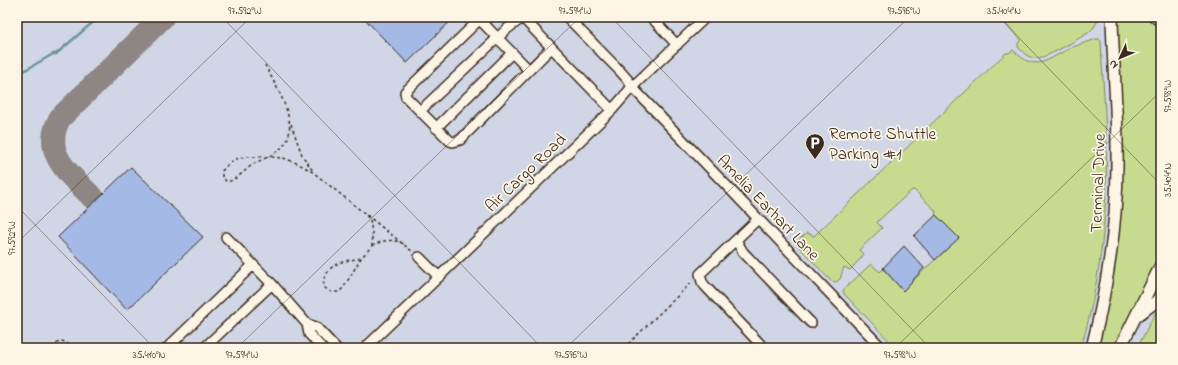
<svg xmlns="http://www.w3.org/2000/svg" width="1178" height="365" viewBox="0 0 1178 365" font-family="'Indie Flower',sans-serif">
  <rect width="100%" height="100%" fill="#e2e3e6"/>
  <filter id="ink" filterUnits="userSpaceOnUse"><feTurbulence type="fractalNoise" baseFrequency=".025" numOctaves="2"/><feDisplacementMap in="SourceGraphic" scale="8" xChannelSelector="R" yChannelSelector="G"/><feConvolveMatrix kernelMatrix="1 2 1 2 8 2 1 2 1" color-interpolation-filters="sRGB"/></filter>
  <g filter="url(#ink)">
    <path fill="#d0d6e6" d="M 17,17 L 1161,17 L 1161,348 L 17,348 Z"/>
    <path fill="#c6db90" stroke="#808257" d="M 999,17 L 1100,17 L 1094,27 L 1088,33 C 1078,39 1047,58 1037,58 C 1028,58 1023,53 1018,47 L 1018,43 L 1021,40 Z
      M 1117,17 L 1145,17 L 1161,29 L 1161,256 L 1115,348 L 1098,348 L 1108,302 L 1116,253 Z
      M 1096,39 L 1099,39 L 1101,41 C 1102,72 1105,104 1106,135 C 1109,206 1101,279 1081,348 L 896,348 L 844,294 L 843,290 L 871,264 L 880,272 L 883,269 L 903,290 L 958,238 L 935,215 L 936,211 L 914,190 L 912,190 L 877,222 L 882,228 L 859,250 L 863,254 L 862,257 L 850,270 L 844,267 L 840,279 L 836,282 L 831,281 L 798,246 L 797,241 L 807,233 L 814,236 L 1006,53 L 1009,53 L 1013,50 C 1038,75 1047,58 1073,47 C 1080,44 1089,42 1096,39 Z
      M 1161,302 L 1161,348 L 1137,348 Z"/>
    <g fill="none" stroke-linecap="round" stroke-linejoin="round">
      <path stroke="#6c9598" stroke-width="2.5" d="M 17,75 L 53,54 L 56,54 L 99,17"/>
      <path stroke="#8e8682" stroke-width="23" d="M 93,198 C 71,175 40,154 60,118 L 163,17"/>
    </g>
    <path fill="#a5b9e7" stroke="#3b2a1e" d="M 363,17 L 455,17 L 407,63 Z
      M 131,167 L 203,237 L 127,310 L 58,237 Z
      M 936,215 L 959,238 L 935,260 L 914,236 Z
      M 904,246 L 924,268 L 903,291 L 883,268 Z"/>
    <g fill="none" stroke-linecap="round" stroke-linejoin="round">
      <g stroke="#3b2a1e" stroke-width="12">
        <path id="minor" d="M 482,17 L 405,92 L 406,97 L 450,141 L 453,142 L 460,140 L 551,48
          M 522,17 L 612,110
          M 567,17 L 620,71 L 628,80 L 632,87 L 882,348
          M 651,17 L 677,45
          M 1154,17 L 1161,22
          M 480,20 L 529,70
          M 420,111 L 507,29 L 522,18
          M 436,128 L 512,53
          M 758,219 L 700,274 L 702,282 L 705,286 L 764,348
          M 226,237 L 272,284 L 307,324
          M 736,240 L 743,252 L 811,323
          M 419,257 L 439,277
          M 167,348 L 253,265
          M 204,348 L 272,284
          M 322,348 L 309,334 L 307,324 L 316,327 L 336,348
          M 365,348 L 612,110 L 632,87 L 706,17"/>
      </g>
      <g stroke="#3b2a1e" stroke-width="14">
        <path id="major" d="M 1137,316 L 1158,300 L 1161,296
          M 1092,348 C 1107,288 1117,227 1117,165 C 1118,116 1113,66 1112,17
          M 1120,348 L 1161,265"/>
      </g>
      <path stroke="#3b2a1e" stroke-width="1.5" stroke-dasharray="3 3" stroke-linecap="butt" d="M 265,65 C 275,85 301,124 284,145 C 277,154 265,158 255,163 C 245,169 239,179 227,182 L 222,177 L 222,171 C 226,166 230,162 236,159 C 245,156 276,156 286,159 C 296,162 305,167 314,173 L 413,252
        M 291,124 L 302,155 L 313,171
        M 372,246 C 383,240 392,238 404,244
        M 361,258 C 342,262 331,261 323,281 L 325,288 L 331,292 L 339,292 L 344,287 L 361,258 L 372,246 L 372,232 L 370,220 L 365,214
        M 52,348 L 56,344 L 61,341 L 66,342 L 71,348
        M 624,348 L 693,281"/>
      <use href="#minor" stroke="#fcf5e5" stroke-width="9"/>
      <use href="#major" stroke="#fcf5e5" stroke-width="11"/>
    </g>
  </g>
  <path fill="none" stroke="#3b2a1e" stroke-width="1" stroke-opacity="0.45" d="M 222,17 L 542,348M 611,17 L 930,348M 999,17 L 1161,185M 17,206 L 154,348M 17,243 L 251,17M 237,348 L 580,17M 566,348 L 909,17M 895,348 L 1161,91"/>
  <defs>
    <g id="parking-pin" transform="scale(1)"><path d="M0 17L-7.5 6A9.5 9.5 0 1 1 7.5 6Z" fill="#3b2a1e" stroke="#fcf5e5"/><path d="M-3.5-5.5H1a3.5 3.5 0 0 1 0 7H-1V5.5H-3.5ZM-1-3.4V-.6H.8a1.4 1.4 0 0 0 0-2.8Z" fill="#fff"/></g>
  </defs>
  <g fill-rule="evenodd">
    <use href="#parking-pin" x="815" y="143"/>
  </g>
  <g text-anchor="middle" stroke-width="3.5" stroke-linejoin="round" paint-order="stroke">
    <g font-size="17" fill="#3b2a1e" stroke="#fcf5e5" text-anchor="start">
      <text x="829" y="139">Remote Shuttle<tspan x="829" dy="20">Parking #1</tspan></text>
    </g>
    <g font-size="17" fill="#3b2a1e" stroke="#fcf5e5">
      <text transform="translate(525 172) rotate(-44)" y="6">Air Cargo Road</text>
      <text transform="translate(1097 183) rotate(-88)" y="6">Terminal Drive</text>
      <text transform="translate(769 207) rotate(46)" y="6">Amelia Earhart Lane</text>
    </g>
  </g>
  <rect width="1178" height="365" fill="none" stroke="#fcf5e5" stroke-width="44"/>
  <g transform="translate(1120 58) rotate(226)" stroke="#fcf5e5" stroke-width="3" paint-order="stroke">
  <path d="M0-3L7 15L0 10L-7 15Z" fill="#3b2a1e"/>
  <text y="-6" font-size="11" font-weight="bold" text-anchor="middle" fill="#3b2a1e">N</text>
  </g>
  <rect x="22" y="22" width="1134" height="321" fill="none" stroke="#3b2a1e" stroke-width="1.5"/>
  <g font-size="10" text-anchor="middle" fill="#3b2a1e">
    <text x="245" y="14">97.592°W</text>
    <text x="575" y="14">97.594°W</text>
    <text x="904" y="14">97.596°W</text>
    <text x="1004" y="14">35.404°N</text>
    <text transform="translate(1167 96) rotate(-90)" y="4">97.598°W</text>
    <text transform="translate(1167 180) rotate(-90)" y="4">35.404°N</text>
    <text transform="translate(11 238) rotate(-90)" y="4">97.592°W</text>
    <text x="149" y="358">35.410°N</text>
    <text x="242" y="358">97.594°W</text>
    <text x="571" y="358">97.596°W</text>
    <text x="900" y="358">97.598°W</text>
  </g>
</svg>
